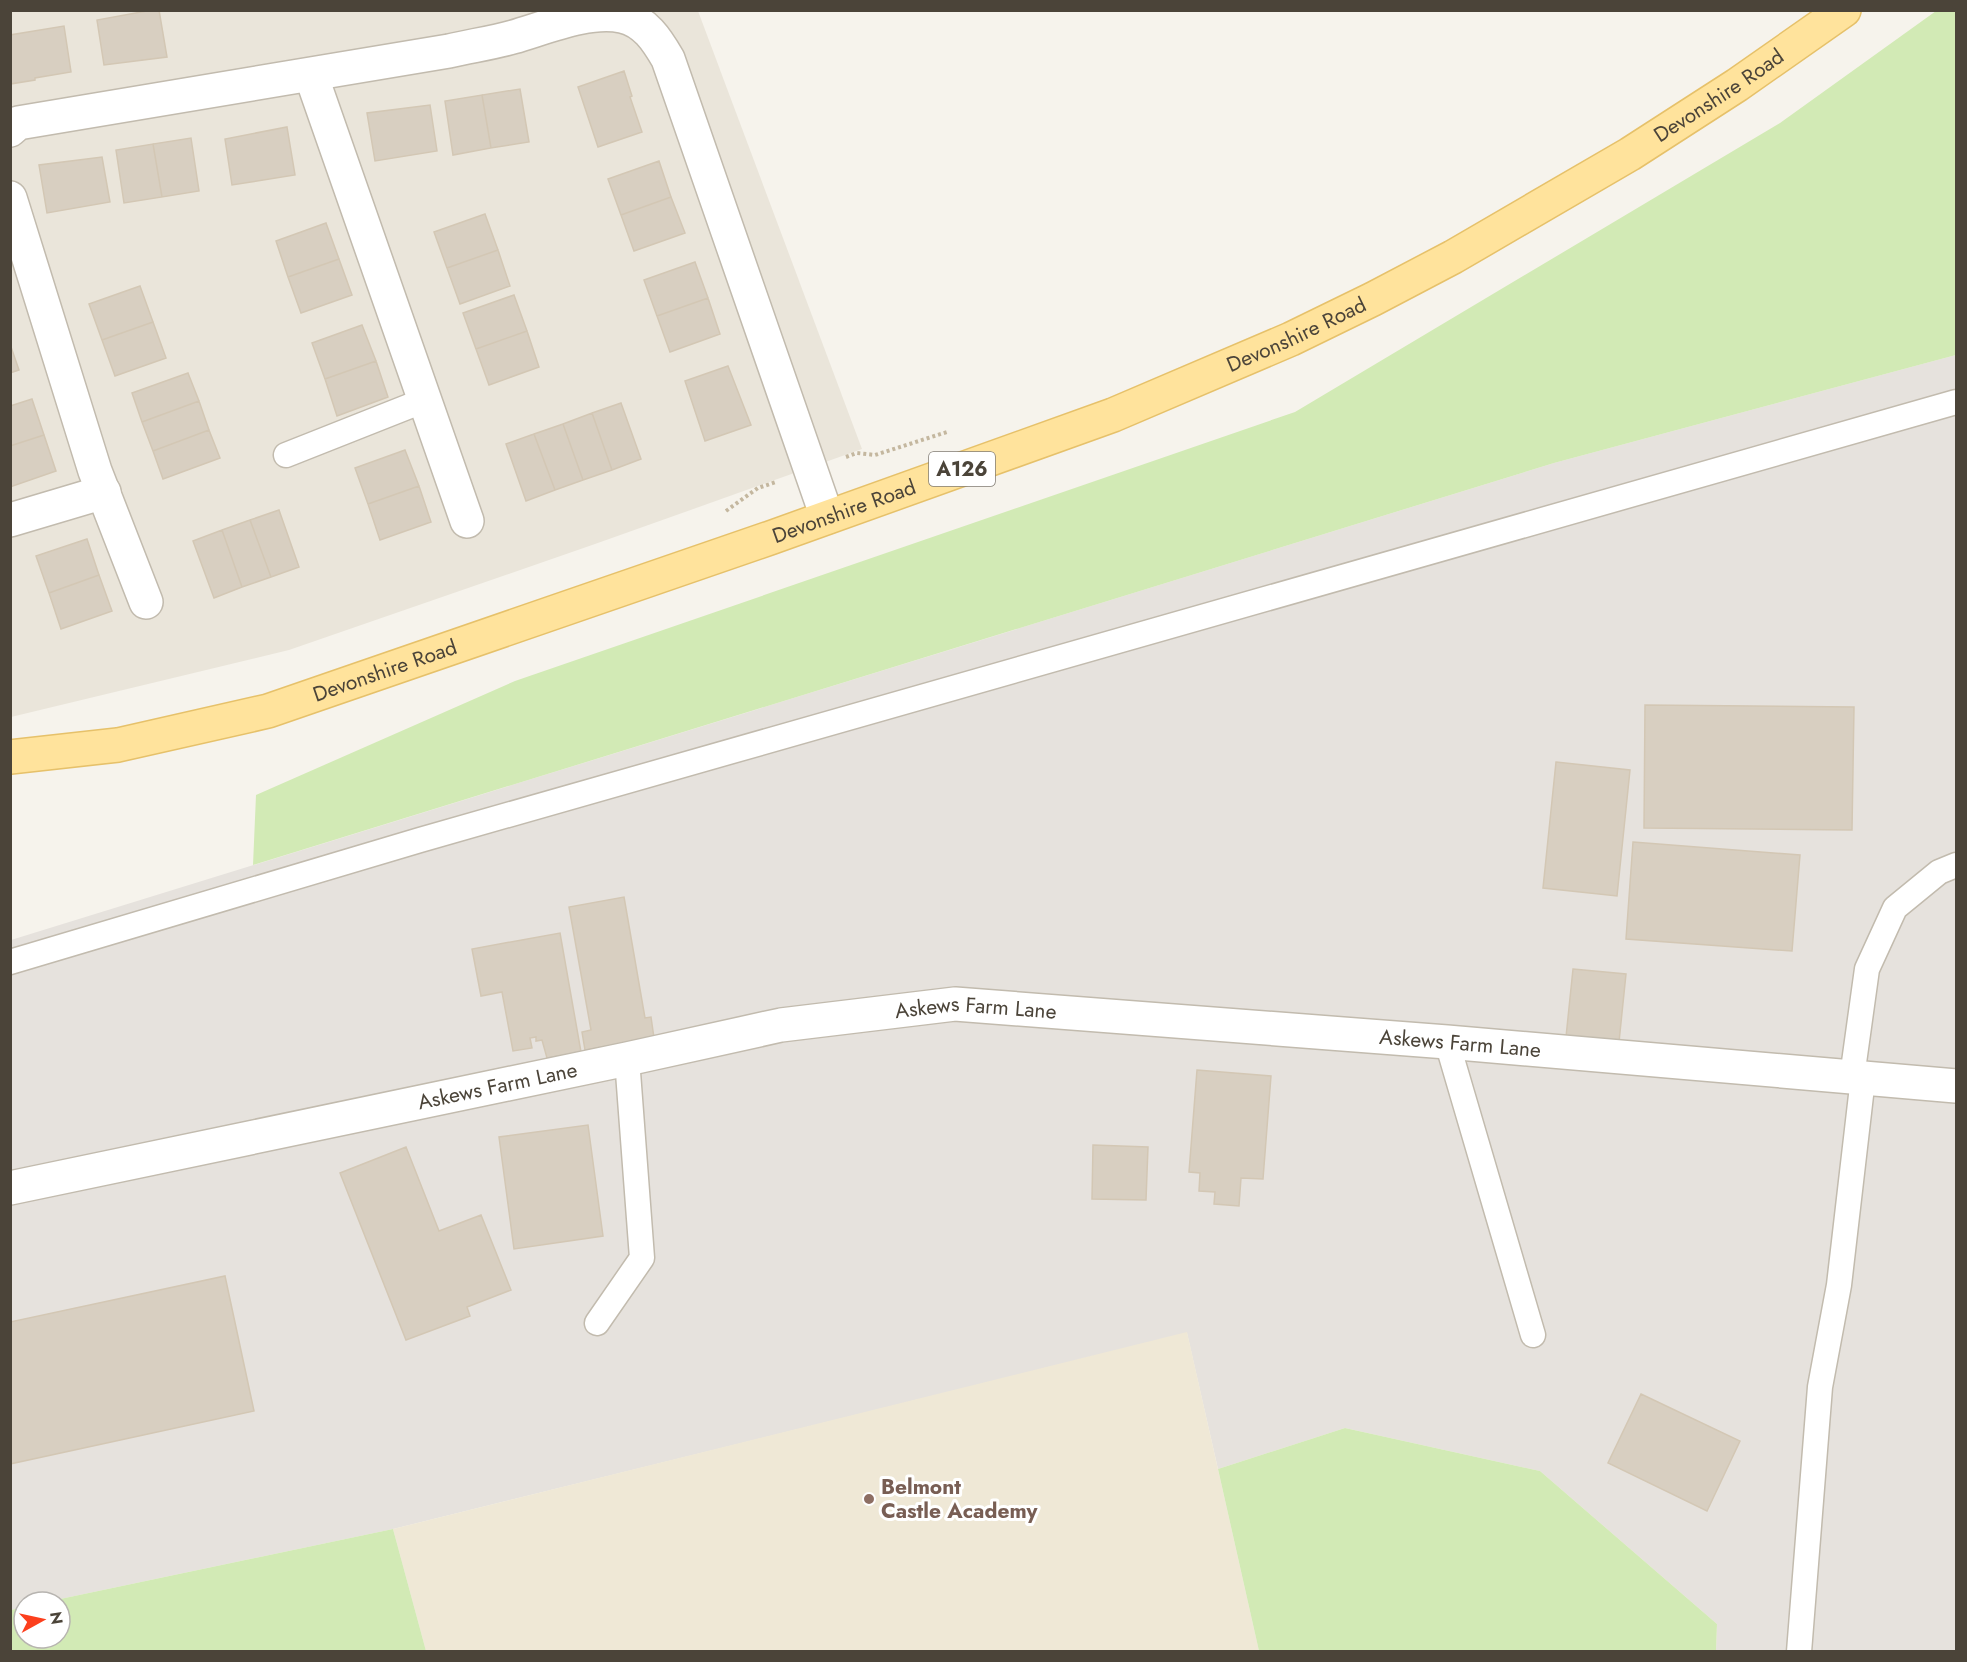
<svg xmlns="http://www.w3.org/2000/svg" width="1967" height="1662" viewBox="0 0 1967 1662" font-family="Jost,sans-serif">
  <rect width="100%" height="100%" fill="#f6f3ec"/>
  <path fill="#eae5da" d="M 11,11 L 698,11 L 862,449 L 595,544 L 289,650 L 11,717 Z"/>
  <path fill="#e6e2dd" d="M 1956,355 L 1956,1651 L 1716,1651 L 1717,1624 L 1540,1471 L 1345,1428 L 1218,1469 L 1187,1333 L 393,1529 L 46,1602 L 24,1602 L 24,1607 L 11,1610 L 11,940 L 1554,463 Z"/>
  <path fill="#efe8d6" d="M 1187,1332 L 1259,1651 L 426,1651 L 393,1529 Z"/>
  <path fill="#d2eab5" d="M 1936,11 L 1956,11 L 1956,355 L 1554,463 L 253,865 L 256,795 L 515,681 L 1295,412 L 1780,123 Z
    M 1345,1428 L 1540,1471 L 1717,1624 L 1716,1651 L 1259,1651 L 1218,1469 Z
    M 393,1529 L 426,1651 L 11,1651 L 11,1610 L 24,1607 L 24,1638 L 60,1638 L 60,1602 L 46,1602 Z"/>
  <path fill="#d8cfc1" stroke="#d3c7b4" stroke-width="1.5" d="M 152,10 L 159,10 L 167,57 L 104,65 L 97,20 Z
    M 64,26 L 71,72 L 35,78 L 35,80 L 10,84 L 10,35 Z
    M 624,71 L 632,96 L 630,97 L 642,132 L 598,147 L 578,87 Z
    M 520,89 L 529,142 L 491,148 L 482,95 Z
    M 482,95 L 491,148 L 453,155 L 445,101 Z
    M 430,105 L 437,151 L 375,161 L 367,113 Z
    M 287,127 L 295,175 L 232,185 L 225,139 Z
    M 191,138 L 199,191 L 162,197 L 153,144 Z
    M 153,144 L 162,197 L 124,203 L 116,150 Z
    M 102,157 L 110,202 L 47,213 L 39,165 Z
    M 659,161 L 671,197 L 621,215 L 608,179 Z
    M 671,197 L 685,233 L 634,251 L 621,215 Z
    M 485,214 L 498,250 L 447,268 L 434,232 Z
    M 326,223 L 339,259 L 288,277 L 276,241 Z
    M 498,250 L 510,286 L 460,304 L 447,268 Z
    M 339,259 L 352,295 L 301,313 L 288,277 Z
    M 695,262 L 708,298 L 657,316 L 644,280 Z
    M 140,286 L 153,322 L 102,340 L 89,304 Z
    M 514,295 L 527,331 L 476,349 L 463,313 Z
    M 708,298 L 720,334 L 670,352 L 657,316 Z
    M 153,322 L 166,358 L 115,376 L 102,340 Z
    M 362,325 L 376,361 L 325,379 L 312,343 Z
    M 527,331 L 539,367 L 489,385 L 476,349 Z
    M 10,344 L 19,370 L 10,373 Z
    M 376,361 L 388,397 L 337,416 L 325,379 Z
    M 728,366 L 751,425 L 705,441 L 685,381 Z
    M 188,373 L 199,401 L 142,422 L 132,393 Z
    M 32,399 L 44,435 L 10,446 L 10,406 Z
    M 199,401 L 209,430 L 153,451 L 142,422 Z
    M 621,403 L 641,459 L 612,470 L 592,413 Z
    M 592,413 L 612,470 L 583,480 L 563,424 Z
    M 563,424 L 583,480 L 555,490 L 534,434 Z
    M 209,430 L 220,458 L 163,479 L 153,451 Z
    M 534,434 L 555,490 L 526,501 L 506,444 Z
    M 44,435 L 56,471 L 10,487 L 10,446 Z
    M 405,450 L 419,486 L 368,504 L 355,468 Z
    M 419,486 L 431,522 L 380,540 L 368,504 Z
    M 279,510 L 299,567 L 271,577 L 250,520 Z
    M 250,520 L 271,577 L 242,587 L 222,530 Z
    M 222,530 L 242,587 L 214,598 L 193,541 Z
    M 87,539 L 99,575 L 49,593 L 36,556 Z
    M 99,575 L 112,611 L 61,629 L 49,593 Z
    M 1645,705 L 1854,707 L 1852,830 L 1644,828 Z
    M 1556,762 L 1630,770 L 1617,896 L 1543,888 Z
    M 1633,842 L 1800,855 L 1792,951 L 1626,939 Z
    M 624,897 L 645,1018 L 651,1017 L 654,1038 L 585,1050 L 582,1032 L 591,1030 L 569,907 Z
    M 560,933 L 581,1052 L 547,1058 L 542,1040 L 536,1041 L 536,1037 L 530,1038 L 532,1048 L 513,1051 L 502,992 L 481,996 L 472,949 Z
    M 1573,969 L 1626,974 L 1619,1042 L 1566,1037 Z
    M 1197,1070 L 1271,1076 L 1263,1179 L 1241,1178 L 1239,1206 L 1214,1204 L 1215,1192 L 1199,1191 L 1200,1173 L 1189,1172 Z
    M 588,1125 L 603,1236 L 514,1249 L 499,1137 Z
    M 1093,1145 L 1148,1147 L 1146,1200 L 1092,1199 Z
    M 406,1147 L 439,1231 L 481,1215 L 511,1290 L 467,1307 L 470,1316 L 406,1340 L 340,1173 Z
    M 225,1276 L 254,1411 L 10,1464 L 10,1322 Z
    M 1641,1394 L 1740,1441 L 1707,1511 L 1608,1463 Z"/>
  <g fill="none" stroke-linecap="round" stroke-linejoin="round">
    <g stroke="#c2bbae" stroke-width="27">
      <path id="service" d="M 286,455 L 425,400
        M 10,962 L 420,840 L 1956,402
        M 1447,1042 L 1533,1335
        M 1852,1077 L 1867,969 L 1895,908 L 1939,872 L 1956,865
        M 597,1323 L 642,1258 L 627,1059
        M 1799,1652 L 1820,1387 L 1839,1285 L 1863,1078"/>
    </g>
    <g stroke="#c2bbae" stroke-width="36">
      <g id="minor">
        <path d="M 311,75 L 467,521"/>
        <path d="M 10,130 L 18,123 L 449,51 C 470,46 492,43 513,37 C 545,28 588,9 622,16 C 645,21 657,40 668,59 L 827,517"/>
        <path d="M 10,198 L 95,471 L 146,602"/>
        <path d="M 10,520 L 104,492"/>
        <path id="s1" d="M 10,1188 L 627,1059 L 781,1025 L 955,1004 L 1447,1042 L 1956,1086"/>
      </g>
    </g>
    <g stroke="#e6c16a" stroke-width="36">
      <g id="primary">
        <path id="s2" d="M 10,757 L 118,745 L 268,711 L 770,538 L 1113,415 L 1291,339 L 1373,299 L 1453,257 L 1630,154 L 1737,85 L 1844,10"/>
      </g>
    </g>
    <path stroke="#c4b79f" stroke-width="4" stroke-dasharray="3 3" stroke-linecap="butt" d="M 846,457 L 857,453 L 875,455 L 947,432
      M 726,511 L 758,488 L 776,482"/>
    <use href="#service" stroke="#fff" stroke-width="24"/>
    <use href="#minor" stroke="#fff" stroke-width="33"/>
    <use href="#primary" stroke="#ffe39c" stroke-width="33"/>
  </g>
  <circle fill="#8d6e63" stroke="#fff" stroke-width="2" cx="869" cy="1499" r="6"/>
  <g text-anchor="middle" stroke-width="6" stroke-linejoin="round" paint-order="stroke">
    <rect fill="#fff" stroke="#817c74" stroke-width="1.5" x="929" y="452" width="66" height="34" rx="4.5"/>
    <g font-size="20" font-weight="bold" fill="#4b4439">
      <text x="962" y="476">A126</text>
    </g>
    <g font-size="21" fill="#4b4439" stroke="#fff">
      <text dy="7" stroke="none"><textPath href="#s2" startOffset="1844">Devonshire Road</textPath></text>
      <text dy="7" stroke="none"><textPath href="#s2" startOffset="1358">Devonshire Road</textPath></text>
      <text dy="7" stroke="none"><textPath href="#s2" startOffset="872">Devonshire Road</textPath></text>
      <text dy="7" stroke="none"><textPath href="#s2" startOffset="386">Devonshire Road</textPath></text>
      <text dy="7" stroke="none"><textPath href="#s1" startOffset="984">Askews Farm Lane</textPath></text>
      <text dy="7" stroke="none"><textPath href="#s1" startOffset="1470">Askews Farm Lane</textPath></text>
      <text dy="7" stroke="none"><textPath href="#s1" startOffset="498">Askews Farm Lane</textPath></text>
    </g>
    <g font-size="21" font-weight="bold" fill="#785e54" stroke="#fff" text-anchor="start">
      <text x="881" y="1494">Belmont<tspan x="881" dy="24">Castle Academy</tspan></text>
    </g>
  </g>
  <rect width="1967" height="1662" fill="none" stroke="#4b4439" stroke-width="24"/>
  <g transform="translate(42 1620) rotate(82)"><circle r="28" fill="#ffffff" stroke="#b7b4b0" stroke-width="1.5"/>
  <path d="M0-4.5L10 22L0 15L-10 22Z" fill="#fc3f1d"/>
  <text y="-9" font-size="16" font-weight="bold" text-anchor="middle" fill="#4b4439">N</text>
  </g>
</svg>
